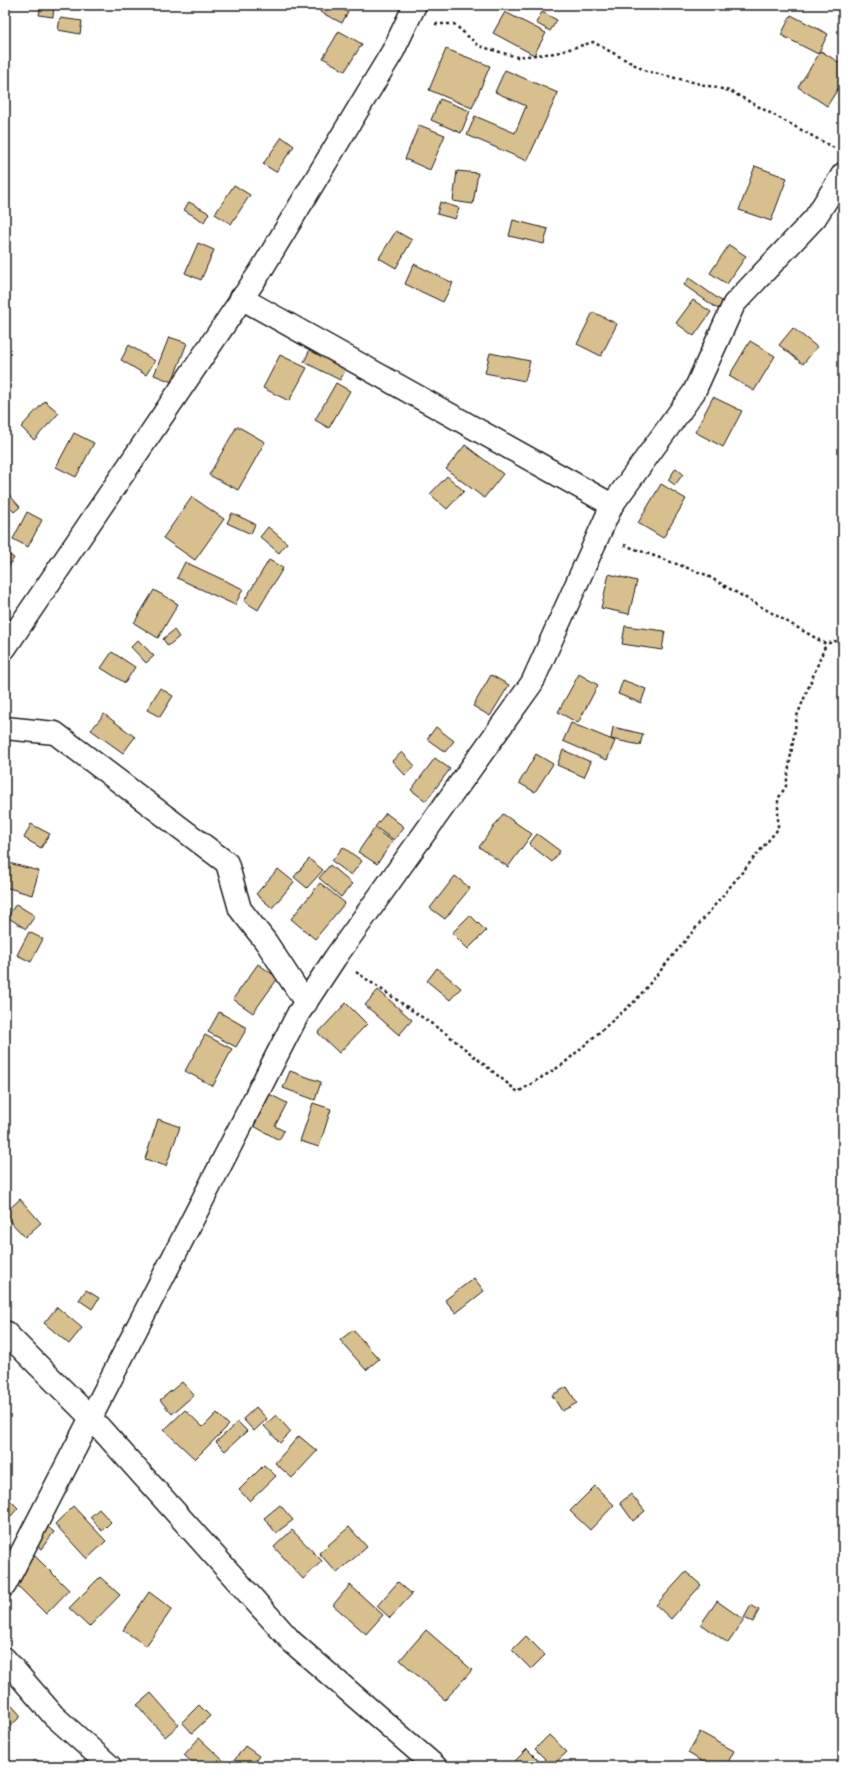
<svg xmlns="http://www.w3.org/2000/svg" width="848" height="1771" viewBox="0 0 848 1771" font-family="Mali,sans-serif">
  <rect width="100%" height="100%" fill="#fff"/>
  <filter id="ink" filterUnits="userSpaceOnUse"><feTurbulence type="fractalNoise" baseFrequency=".025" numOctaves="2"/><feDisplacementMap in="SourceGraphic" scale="8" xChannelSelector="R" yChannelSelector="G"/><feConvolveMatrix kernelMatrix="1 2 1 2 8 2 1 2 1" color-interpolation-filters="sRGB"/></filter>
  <g filter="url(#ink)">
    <path fill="#d8bf8e" stroke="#1c1c1c" d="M 41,5 L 54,5 L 53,17 L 39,15 Z
      M 323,5 L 333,5 L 348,12 L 342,23 L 320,12 Z
      M 505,12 L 546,33 L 534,55 L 493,33 Z
      M 542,12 L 557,20 L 550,31 L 536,23 Z
      M 791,15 L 828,34 L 818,54 L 781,35 Z
      M 60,18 L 82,21 L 80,34 L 58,30 Z
      M 339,31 L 362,44 L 345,71 L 323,58 Z
      M 446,49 L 490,66 L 472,108 L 429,90 Z
      M 821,51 L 843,65 L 843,81 L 827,106 L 798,87 Z
      M 505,70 L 558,93 L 527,161 L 467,135 L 475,116 L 515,133 L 526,106 L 495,92 Z
      M 440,99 L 470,111 L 461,133 L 431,120 Z
      M 419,125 L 445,135 L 430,170 L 405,159 Z
      M 282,137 L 294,146 L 276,172 L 263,164 Z
      M 755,166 L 787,178 L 771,221 L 739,210 Z
      M 457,171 L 478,173 L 473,204 L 453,201 Z
      M 234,185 L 250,195 L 231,224 L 215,214 Z
      M 189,202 L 209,213 L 204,222 L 184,210 Z
      M 440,202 L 459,208 L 455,219 L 437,214 Z
      M 513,220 L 548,229 L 544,244 L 509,236 Z
      M 396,231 L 412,240 L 396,268 L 379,258 Z
      M 198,243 L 214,250 L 201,280 L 185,273 Z
      M 729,245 L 746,256 L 727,284 L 710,273 Z
      M 414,264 L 453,283 L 443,302 L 405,284 Z
      M 689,278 L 723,302 L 718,309 L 684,285 Z
      M 693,300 L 711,312 L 694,336 L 676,323 Z
      M 593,312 L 617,324 L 601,356 L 577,344 Z
      M 793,328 L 817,347 L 803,364 L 779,345 Z
      M 169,337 L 187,343 L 172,382 L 154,375 Z
      M 750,341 L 775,356 L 754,391 L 729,376 Z
      M 129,345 L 155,361 L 146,375 L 121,360 Z
      M 312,345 L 349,363 L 340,380 L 304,362 Z
      M 490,353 L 530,361 L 525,381 L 485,373 Z
      M 280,355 L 307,368 L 289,401 L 263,388 Z
      M 336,383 L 350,391 L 329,428 L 315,420 Z
      M 713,397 L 742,411 L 723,447 L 695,432 Z
      M 45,401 L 59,413 L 34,440 L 21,427 Z
      M 237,426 L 265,442 L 238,490 L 209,475 Z
      M 74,433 L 94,443 L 76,477 L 56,467 Z
      M 465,445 L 503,474 L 484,498 L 446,469 Z
      M 676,468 L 683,474 L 675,485 L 668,480 Z
      M 447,476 L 464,491 L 447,509 L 430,494 Z
      M 661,484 L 686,499 L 663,538 L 638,523 Z
      M 5,490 L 20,507 L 14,512 L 5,502 Z
      M 192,497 L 224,519 L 195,560 L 163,538 Z
      M 27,512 L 42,520 L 28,547 L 13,539 Z
      M 232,513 L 255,524 L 251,534 L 227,523 Z
      M 268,527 L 287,543 L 279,553 L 260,537 Z
      M 5,552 L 14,558 L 7,569 L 5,568 Z
      M 269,560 L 283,568 L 258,610 L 244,601 Z
      M 185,562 L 243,589 L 235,605 L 177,578 Z
      M 609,574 L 637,581 L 629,614 L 601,608 Z
      M 154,590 L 178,604 L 158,638 L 134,623 Z
      M 625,626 L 665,631 L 662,650 L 622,644 Z
      M 174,630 L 179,637 L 168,646 L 163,639 Z
      M 138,640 L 154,656 L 146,663 L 131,647 Z
      M 112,652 L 135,667 L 125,683 L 101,668 Z
      M 579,674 L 598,685 L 578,723 L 558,712 Z
      M 491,675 L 509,685 L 490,716 L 473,706 Z
      M 623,680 L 646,689 L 641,703 L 618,694 Z
      M 160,688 L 173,696 L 160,717 L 147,710 Z
      M 104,714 L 135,737 L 123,753 L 91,730 Z
      M 571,723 L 615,741 L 607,760 L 563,741 Z
      M 436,727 L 454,741 L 445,752 L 427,739 Z
      M 613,727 L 643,734 L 640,745 L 611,739 Z
      M 563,750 L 591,762 L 584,777 L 557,765 Z
      M 402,752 L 415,766 L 405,775 L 392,761 Z
      M 536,754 L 553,764 L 535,792 L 519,783 Z
      M 435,758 L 450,769 L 426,801 L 411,790 Z
      M 386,813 L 404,827 L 394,840 L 375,827 Z
      M 503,814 L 532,834 L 508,867 L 479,847 Z
      M 31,824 L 50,834 L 41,848 L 24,838 Z
      M 374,829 L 393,841 L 377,864 L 358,852 Z
      M 537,834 L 560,851 L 552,862 L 529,844 Z
      M 343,847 L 362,861 L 351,875 L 332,861 Z
      M 309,859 L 323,870 L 307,888 L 294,877 Z
      M 5,862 L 39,871 L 32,895 L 5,887 Z
      M 330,865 L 352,884 L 341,897 L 319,878 Z
      M 278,869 L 294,882 L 272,908 L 256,894 Z
      M 455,876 L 470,888 L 445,919 L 430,908 Z
      M 320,883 L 345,903 L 315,939 L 291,919 Z
      M 16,904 L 35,916 L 26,929 L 7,917 Z
      M 470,915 L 486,931 L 468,949 L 452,933 Z
      M 29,932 L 43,939 L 31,962 L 17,955 Z
      M 258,964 L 278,978 L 253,1013 L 233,999 Z
      M 437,968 L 461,988 L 450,1000 L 427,981 Z
      M 378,990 L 412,1020 L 399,1035 L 365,1005 Z
      M 346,1003 L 367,1024 L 339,1053 L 318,1033 Z
      M 219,1012 L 247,1028 L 236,1047 L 208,1032 Z
      M 205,1035 L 232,1049 L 213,1086 L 185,1071 Z
      M 290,1071 L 321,1082 L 315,1100 L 283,1088 Z
      M 269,1094 L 287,1103 L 275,1126 L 284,1131 L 279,1140 L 252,1125 Z
      M 313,1103 L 331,1109 L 319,1147 L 300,1141 Z
      M 158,1119 L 180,1127 L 166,1166 L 145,1159 Z
      M 20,1199 L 41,1223 L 25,1237 L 5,1216 L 5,1213 Z
      M 474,1278 L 484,1291 L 456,1313 L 445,1300 Z
      M 86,1290 L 99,1298 L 92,1309 L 79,1300 Z
      M 57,1307 L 82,1328 L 69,1344 L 44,1323 Z
      M 353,1330 L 379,1359 L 366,1370 L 340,1340 Z
      M 182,1382 L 194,1395 L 172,1414 L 160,1400 Z
      M 567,1387 L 577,1403 L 562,1411 L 552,1395 Z
      M 256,1407 L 267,1419 L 254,1431 L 243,1419 Z
      M 185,1410 L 203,1427 L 217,1413 L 229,1425 L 195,1459 L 164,1430 Z
      M 276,1415 L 291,1432 L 280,1443 L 264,1426 Z
      M 238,1422 L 247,1431 L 225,1451 L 216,1442 Z
      M 299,1436 L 317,1451 L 292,1478 L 275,1463 Z
      M 264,1465 L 276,1476 L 250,1501 L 239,1490 Z
      M 595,1486 L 614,1505 L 590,1530 L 570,1511 Z
      M 631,1494 L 645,1511 L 633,1521 L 620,1503 Z
      M 10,1500 L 18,1508 L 11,1516 L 5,1510 L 5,1505 Z
      M 280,1505 L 293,1520 L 276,1533 L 264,1518 Z
      M 73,1506 L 106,1541 L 87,1559 L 55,1524 Z
      M 99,1509 L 111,1522 L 102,1531 L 90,1517 Z
      M 43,1523 L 54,1532 L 41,1549 L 31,1540 Z
      M 349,1527 L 367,1547 L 337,1573 L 319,1553 Z
      M 292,1530 L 322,1561 L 303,1579 L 274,1547 Z
      M 35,1556 L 69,1590 L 46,1614 L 11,1579 Z
      M 686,1572 L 701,1585 L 671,1619 L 656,1605 Z
      M 100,1577 L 120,1595 L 89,1627 L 69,1608 Z
      M 398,1582 L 412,1594 L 390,1618 L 377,1606 Z
      M 350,1585 L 383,1615 L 366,1634 L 333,1605 Z
      M 149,1592 L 172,1609 L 146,1646 L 123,1630 Z
      M 717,1601 L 744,1620 L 728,1643 L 701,1624 Z
      M 751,1605 L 759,1610 L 753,1622 L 744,1618 Z
      M 426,1630 L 472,1670 L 445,1700 L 400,1660 Z
      M 526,1636 L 545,1655 L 531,1669 L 512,1650 Z
      M 151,1693 L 179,1725 L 165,1737 L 137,1705 Z
      M 5,1698 L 21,1716 L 5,1731 Z
      M 199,1705 L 210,1716 L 192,1733 L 182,1722 Z
      M 700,1732 L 734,1751 L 726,1766 L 710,1766 L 688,1753 Z
      M 549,1735 L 567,1752 L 552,1766 L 535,1749 Z
      M 199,1738 L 228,1765 L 196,1766 L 184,1755 Z
      M 245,1746 L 259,1756 L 252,1766 L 230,1766 Z
      M 527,1749 L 544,1766 L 516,1766 L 513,1763 Z
      M 36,1759 L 44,1766 L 29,1766 Z"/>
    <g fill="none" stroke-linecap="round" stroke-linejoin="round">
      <g stroke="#1c1c1c" stroke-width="25">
        <path id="street" d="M 241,298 L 612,505
          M 5,728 L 55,733 L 227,863 L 240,909 L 266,942 L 306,1003
          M 5,1332 L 92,1419 L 292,1642 L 435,1766
          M 5,1585 L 298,1014 L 335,958 L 532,683 L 612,505 L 694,392 L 734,304 L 815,218 L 843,174
          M 5,1659 L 54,1716 L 110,1766"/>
      </g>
      <g stroke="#1c1c1c" stroke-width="25">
        <path id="secondary" d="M 5,648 L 260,272 L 393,51 L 415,5"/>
      </g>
      <path stroke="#1c1c1c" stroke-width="2.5" stroke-dasharray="3 3" stroke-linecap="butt" d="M 435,24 L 454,24 L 479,46 L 517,57 L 556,53 L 593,42 L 646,71 L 730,91 L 836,149
        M 624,545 L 704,574 L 826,644 L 843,639
        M 356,972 L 448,1035 L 518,1092 L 562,1065 L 636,1000 L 778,829 L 778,799 L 786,786 L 797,716 L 826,644"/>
      <use href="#street" stroke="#fff" stroke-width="22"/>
      <use href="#secondary" stroke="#fff" stroke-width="22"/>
    </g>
  </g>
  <rect width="848" height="1771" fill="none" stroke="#fff" stroke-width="20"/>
  <rect x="10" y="10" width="828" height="1751" fill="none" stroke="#1c1c1c" stroke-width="1.5" filter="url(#ink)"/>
</svg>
